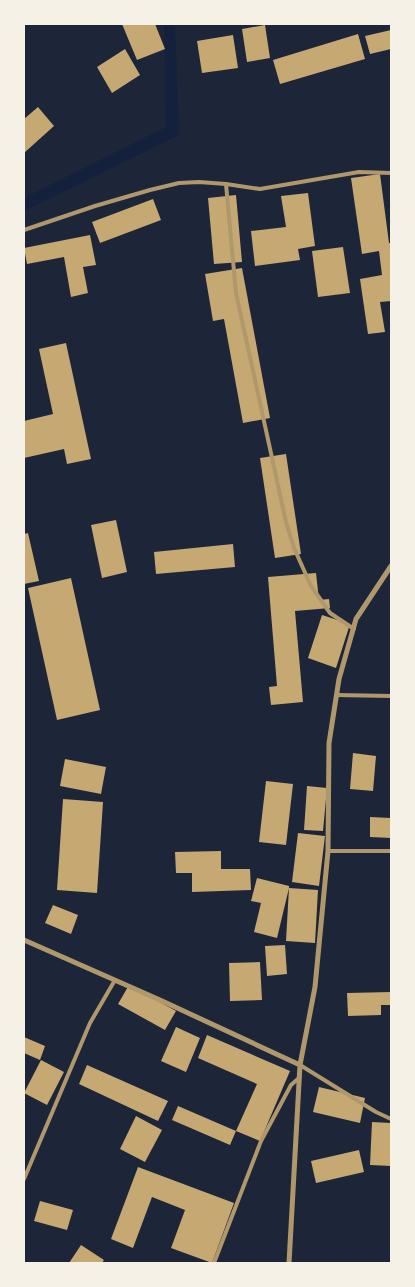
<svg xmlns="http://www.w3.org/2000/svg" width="415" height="1287" viewBox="0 0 415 1287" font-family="'Work Sans',sans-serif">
  <rect width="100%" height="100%" fill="#14213d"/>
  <path fill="#1d2539" d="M 24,24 L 164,24 L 166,127 L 24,198 Z
    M 175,24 L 391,24 L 391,1263 L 24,1263 L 24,211 L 179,135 Z"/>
  <path fill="#c6a872" d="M 122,24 L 155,24 L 165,49 L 137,60 Z
    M 265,25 L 270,58 L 247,62 L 242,29 Z
    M 391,30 L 391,49 L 370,54 L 365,36 Z
    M 358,34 L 365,59 L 280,84 L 273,60 Z
    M 233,35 L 238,68 L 202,73 L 197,41 Z
    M 125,49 L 140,75 L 112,93 L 97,67 Z
    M 38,107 L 54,126 L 24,153 L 24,119 Z
    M 380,174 L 389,243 L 391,243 L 391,301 L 380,302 L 385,332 L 368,334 L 360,279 L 382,275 L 379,251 L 362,254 L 351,178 Z
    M 308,193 L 315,246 L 298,249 L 300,260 L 255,266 L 251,231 L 286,227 L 281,196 Z
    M 236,195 L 242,262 L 214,264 L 208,198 Z
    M 153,199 L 161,220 L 100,243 L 92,222 Z
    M 90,235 L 96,265 L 83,267 L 88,293 L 71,297 L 64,257 L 27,264 L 24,248 Z
    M 343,247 L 350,293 L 318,297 L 312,251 Z
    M 242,268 L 270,418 L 243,423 L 224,319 L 213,321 L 205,274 Z
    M 66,343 L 91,459 L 67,464 L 64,449 L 24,458 L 24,421 L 53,414 L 39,349 Z
    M 286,454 L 301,554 L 275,558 L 260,458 Z
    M 116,520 L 127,572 L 102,578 L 91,525 Z
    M 28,533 L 39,581 L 24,584 L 24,534 Z
    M 233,544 L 235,567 L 156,574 L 154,552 Z
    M 316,573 L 319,600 L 329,599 L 330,608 L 295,611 L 303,702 L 271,705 L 269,687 L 277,686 L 268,577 Z
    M 71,578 L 100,710 L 57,720 L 28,588 Z
    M 322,615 L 350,624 L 336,668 L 308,658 Z
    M 353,753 L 376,756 L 373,791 L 350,789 Z
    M 65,759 L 106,767 L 101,794 L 60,786 Z
    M 266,781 L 293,784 L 286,845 L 259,842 Z
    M 307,786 L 327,788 L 323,831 L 304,830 Z
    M 63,799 L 103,802 L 97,893 L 57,890 Z
    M 370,817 L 391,818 L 391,838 L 370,837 Z
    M 298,833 L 325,836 L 319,886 L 292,882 Z
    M 221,851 L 221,869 L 250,869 L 251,890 L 192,892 L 192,873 L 176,873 L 175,852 Z
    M 257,878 L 289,886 L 289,888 L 318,890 L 315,943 L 286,941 L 289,888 L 277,938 L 254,932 L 261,903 L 251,901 Z
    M 53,905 L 78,915 L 71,934 L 45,923 Z
    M 285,945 L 287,974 L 267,976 L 265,946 Z
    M 260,962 L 262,1000 L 230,1001 L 229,963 Z
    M 129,985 L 176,1011 L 165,1030 L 118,1004 Z
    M 391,992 L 391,1005 L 381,1005 L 381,1015 L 348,1016 L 347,993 Z
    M 176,1027 L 200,1038 L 186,1072 L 161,1061 Z
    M 207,1035 L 290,1071 L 260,1141 L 236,1131 L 257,1084 L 198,1058 Z
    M 24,1037 L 45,1046 L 40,1060 L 24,1053 Z
    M 41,1060 L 64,1072 L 47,1105 L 24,1093 Z
    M 87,1065 L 168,1101 L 158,1121 L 79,1084 Z
    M 319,1087 L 365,1098 L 360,1123 L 313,1112 Z
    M 178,1106 L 236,1131 L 230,1145 L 172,1120 Z
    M 136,1116 L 162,1130 L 145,1162 L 120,1149 Z
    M 372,1122 L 391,1123 L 391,1166 L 370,1165 Z
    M 359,1150 L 364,1172 L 316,1183 L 311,1161 Z
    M 138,1167 L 234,1203 L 212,1263 L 171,1248 L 185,1210 L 152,1197 L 133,1248 L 111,1239 Z
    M 40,1201 L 73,1210 L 67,1230 L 34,1221 Z
    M 81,1245 L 104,1260 L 102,1263 L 69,1263 Z"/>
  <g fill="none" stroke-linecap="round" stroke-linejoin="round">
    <path stroke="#b1986c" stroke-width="4" d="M 24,230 L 95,206 L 150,190 L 179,183 L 199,182 L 226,184
      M 354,629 L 330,613 L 311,586 L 294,548 L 286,522 L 236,293 L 226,184 L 260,189 L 359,172 L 391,173
      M 337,695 L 391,696
      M 328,851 L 391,851
      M 300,1065 L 376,1112 L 391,1119
      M 24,1179 L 90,1023 L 115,980
      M 214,1263 L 261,1141 L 291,1085 L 299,1078"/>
    <path stroke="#b1986c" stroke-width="5" d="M 24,940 L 160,1000 L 300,1065
      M 289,1263 L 300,1065 L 315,987 L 328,851 L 329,743 L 339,679 L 356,619 L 391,566"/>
  </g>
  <rect width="415" height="1287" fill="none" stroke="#f6f1e7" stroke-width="50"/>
</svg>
